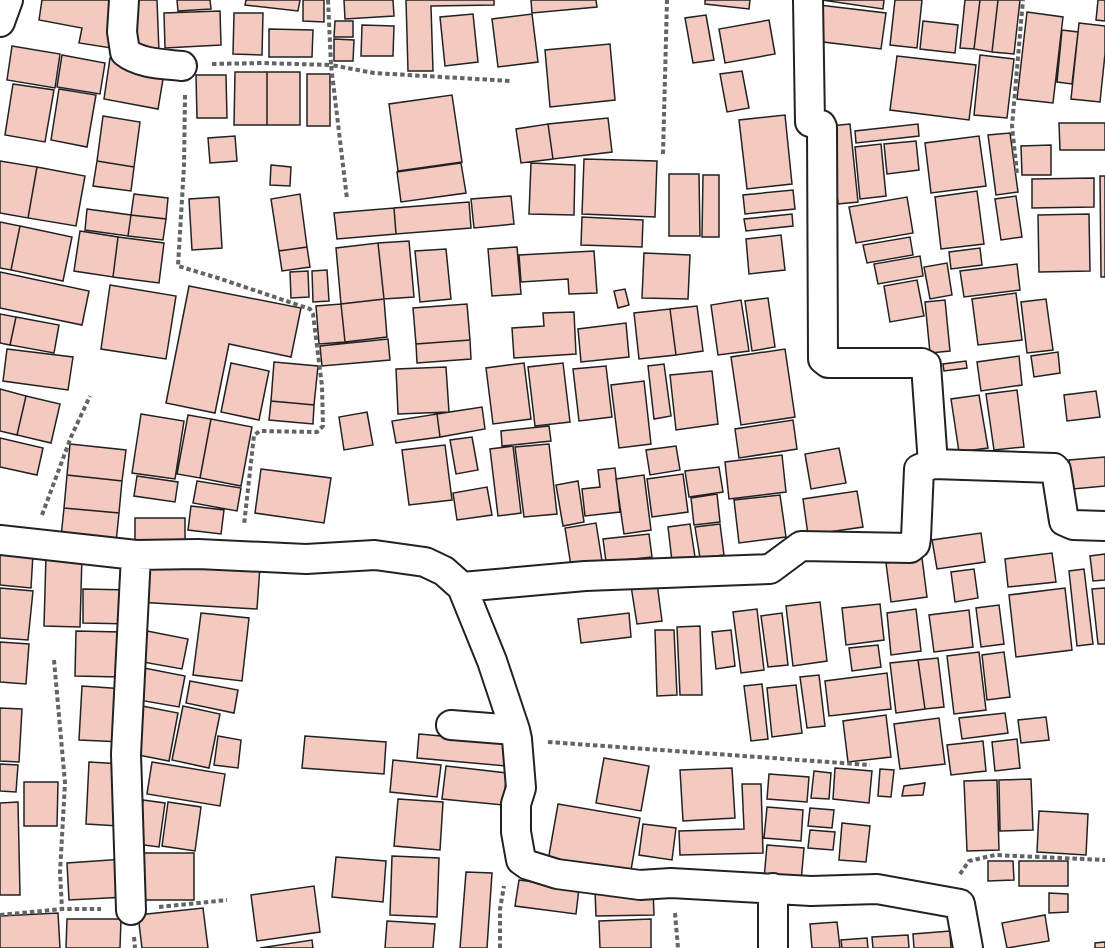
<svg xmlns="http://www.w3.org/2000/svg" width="1105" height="948" viewBox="0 0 1105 948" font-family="Karla,sans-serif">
  <rect width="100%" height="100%" fill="#fff"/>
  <path fill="#f3c9c0" stroke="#222" stroke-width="1.5" d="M 42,0 L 115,0 L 111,48 L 79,43 L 82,28 L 39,20 Z
    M 128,0 L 157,0 L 159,52 L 131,53 Z
    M 177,0 L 210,0 L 211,9 L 178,11 Z
    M 246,0 L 300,0 L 298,11 L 245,5 Z
    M 303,0 L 324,0 L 324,22 L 303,21 Z
    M 344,0 L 393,0 L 394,16 L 345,19 Z
    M 406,0 L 494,0 L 494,5 L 431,6 L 433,71 L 408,71 Z
    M 531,0 L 596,0 L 597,7 L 532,13 Z
    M 705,0 L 750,0 L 749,9 L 705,4 Z
    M 822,0 L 884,0 L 883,9 Z
    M 895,0 L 922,0 L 917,48 L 890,45 Z
    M 965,0 L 980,0 L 974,49 L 960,48 Z
    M 980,0 L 998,0 L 992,52 L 974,49 Z
    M 998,0 L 1020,0 L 1014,54 L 992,52 Z
    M 1098,0 L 1105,0 L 1105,21 L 1096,20 Z
    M 819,5 L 886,13 L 881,49 L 815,41 Z
    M 220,11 L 221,45 L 165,48 L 164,13 Z
    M 1027,12 L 1063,17 L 1053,103 L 1017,99 Z
    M 234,13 L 263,13 L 262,55 L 233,54 Z
    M 473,14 L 478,62 L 445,66 L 440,17 Z
    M 532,14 L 538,62 L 498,67 L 492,19 Z
    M 706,15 L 714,60 L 693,63 L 685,18 Z
    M 769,20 L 775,54 L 725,63 L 719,29 Z
    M 335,21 L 353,21 L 353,37 L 334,37 Z
    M 923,21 L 958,25 L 955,53 L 920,49 Z
    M 1079,23 L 1105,26 L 1105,54 L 1100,102 L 1071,99 Z
    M 362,25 L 394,26 L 393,56 L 361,56 Z
    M 269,29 L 313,30 L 312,57 L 269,57 Z
    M 1062,30 L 1078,32 L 1072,84 L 1057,82 Z
    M 334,39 L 354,40 L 353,61 L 334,61 Z
    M 610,44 L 615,100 L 550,107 L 545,50 Z
    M 12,46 L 60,54 L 55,88 L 7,80 Z
    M 62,55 L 105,63 L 100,94 L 57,87 Z
    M 980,55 L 1014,59 L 1007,118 L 974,115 Z
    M 897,56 L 976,65 L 969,120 L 890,110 Z
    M 110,58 L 165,67 L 158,109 L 104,99 Z
    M 742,71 L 749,108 L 727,112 L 720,74 Z
    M 235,72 L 267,72 L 267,125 L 234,125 Z
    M 267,72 L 300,72 L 300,125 L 267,125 Z
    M 307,74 L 330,74 L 330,126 L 307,126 Z
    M 196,75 L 226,75 L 227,118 L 197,118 Z
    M 13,84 L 54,90 L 45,142 L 5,135 Z
    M 59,89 L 96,95 L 87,147 L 51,140 Z
    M 452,95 L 462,162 L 398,171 L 389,104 Z
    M 785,115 L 792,184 L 747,189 L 739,120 Z
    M 103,116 L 140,122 L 134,167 L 97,161 Z
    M 608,118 L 612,152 L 553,159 L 548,124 Z
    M 1059,123 L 1105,123 L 1105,150 L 1060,150 Z
    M 548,124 L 553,159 L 521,163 L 516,129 Z
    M 850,124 L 858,202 L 838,204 L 829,126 Z
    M 918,124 L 919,136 L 856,143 L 855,131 Z
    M 1010,133 L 1018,192 L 996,195 L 988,135 Z
    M 235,136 L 237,161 L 210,163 L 208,138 Z
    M 979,136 L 986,186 L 931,193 L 925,143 Z
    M 916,141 L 919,170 L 887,174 L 884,144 Z
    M 881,144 L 886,196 L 860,199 L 855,147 Z
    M 1051,145 L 1051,175 L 1022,175 L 1021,146 Z
    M 584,159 L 657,161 L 655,217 L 582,214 Z
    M 0,161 L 37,167 L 28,218 L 0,213 Z
    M 97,161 L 134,167 L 131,191 L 93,186 Z
    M 461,163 L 466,193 L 401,202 L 397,172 Z
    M 531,163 L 575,165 L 574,215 L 529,214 Z
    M 271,165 L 291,167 L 290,186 L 270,185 Z
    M 37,167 L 85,176 L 76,226 L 28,218 Z
    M 669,174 L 699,174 L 700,236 L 669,236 Z
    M 703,175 L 719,175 L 719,237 L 702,237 Z
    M 1100,176 L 1105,176 L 1105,277 L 1101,277 Z
    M 1094,178 L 1094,207 L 1032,208 L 1032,179 Z
    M 793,190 L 795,209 L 745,214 L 743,195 Z
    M 977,191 L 984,244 L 941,249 L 935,197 Z
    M 134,194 L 168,198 L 166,219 L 131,215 Z
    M 300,194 L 307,247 L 279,251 L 271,199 Z
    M 511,196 L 514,224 L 474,228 L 471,199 Z
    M 1016,196 L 1022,237 L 1001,240 L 995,199 Z
    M 219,197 L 222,248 L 192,250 L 189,199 Z
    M 907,197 L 913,233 L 856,243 L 849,207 Z
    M 469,202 L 471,228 L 396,234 L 394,208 Z
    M 394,208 L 396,234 L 337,239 L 334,213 Z
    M 87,209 L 131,215 L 128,236 L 85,230 Z
    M 792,214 L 793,226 L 746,231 L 744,219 Z
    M 1089,214 L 1090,271 L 1039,272 L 1038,215 Z
    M 131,215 L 166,219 L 163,240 L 128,236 Z
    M 582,217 L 643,220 L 642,247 L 581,245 Z
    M 0,222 L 20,226 L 11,270 L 0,268 Z
    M 20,226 L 72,237 L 63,281 L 11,270 Z
    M 80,231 L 118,237 L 113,277 L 74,271 Z
    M 781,235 L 785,270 L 749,274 L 746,239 Z
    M 118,237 L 164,243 L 159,283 L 113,277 Z
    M 910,237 L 913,255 L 867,263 L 863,245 Z
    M 409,241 L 414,297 L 384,299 L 378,243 Z
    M 378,243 L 384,299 L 341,304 L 336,248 Z
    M 307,247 L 310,267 L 282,271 L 279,251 Z
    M 517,247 L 521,294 L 492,296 L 488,249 Z
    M 980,248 L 982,265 L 951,269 L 949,252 Z
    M 446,249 L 451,299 L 420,302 L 415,251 Z
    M 594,251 L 597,293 L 569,294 L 568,279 L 521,282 L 519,255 Z
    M 644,253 L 690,255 L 688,299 L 642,298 Z
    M 920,256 L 923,276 L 878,284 L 874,264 Z
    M 947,263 L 952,295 L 930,299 L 924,267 Z
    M 1017,264 L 1020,290 L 964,297 L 960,271 Z
    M 327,270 L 329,301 L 313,302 L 312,271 Z
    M 308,271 L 309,297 L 291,298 L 290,272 Z
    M 0,272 L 89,291 L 82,325 L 0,308 Z
    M 917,280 L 924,316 L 890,322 L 884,286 Z
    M 110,285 L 176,296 L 166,359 L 101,349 Z
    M 189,286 L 301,308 L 291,357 L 229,344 L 215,413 L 166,403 Z
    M 625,289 L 629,305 L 618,308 L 614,291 Z
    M 1016,293 L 1022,340 L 978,345 L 972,299 Z
    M 768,298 L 775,347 L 752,351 L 745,301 Z
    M 384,299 L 387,337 L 345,342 L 341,304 Z
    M 1046,299 L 1053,350 L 1027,353 L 1021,302 Z
    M 741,300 L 749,351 L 718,355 L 711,305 Z
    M 945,300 L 950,351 L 930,353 L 925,302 Z
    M 341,304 L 345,342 L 319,344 L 316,306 Z
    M 467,304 L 470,340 L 416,344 L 413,308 Z
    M 697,306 L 703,351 L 676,355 L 670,309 Z
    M 670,309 L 676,355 L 639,359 L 634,313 Z
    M 574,312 L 576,354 L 514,358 L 512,328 L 544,326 L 543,313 Z
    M 0,314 L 16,317 L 10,345 L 0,343 Z
    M 16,317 L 59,325 L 54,353 L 10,345 Z
    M 626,323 L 629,357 L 581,362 L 578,329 Z
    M 388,339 L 390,360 L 322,366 L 320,346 Z
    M 470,340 L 471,359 L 417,363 L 416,344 Z
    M 7,349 L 73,357 L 68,390 L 3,381 Z
    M 785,349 L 795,417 L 741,425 L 731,357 Z
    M 1058,352 L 1060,373 L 1034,377 L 1031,356 Z
    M 1019,356 L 1022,385 L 981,391 L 977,362 Z
    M 966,361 L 967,368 L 944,371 L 943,364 Z
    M 274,362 L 318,366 L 314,405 L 271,401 Z
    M 231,363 L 269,371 L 259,420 L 221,412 Z
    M 524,363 L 531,419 L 493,424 L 486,368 Z
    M 563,363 L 570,422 L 535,426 L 528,367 Z
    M 664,364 L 671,416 L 654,419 L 648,366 Z
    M 606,366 L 612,417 L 579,421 L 573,369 Z
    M 446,367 L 449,412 L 398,414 L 396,369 Z
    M 712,371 L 718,424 L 676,430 L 670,375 Z
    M 644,381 L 651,444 L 619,448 L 611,385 Z
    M 0,389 L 26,396 L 17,435 L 0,431 Z
    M 1017,390 L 1024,447 L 994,450 L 986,394 Z
    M 1096,391 L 1100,417 L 1067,421 L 1064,395 Z
    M 979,395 L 988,448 L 959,452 L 951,399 Z
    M 26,396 L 60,404 L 51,443 L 17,435 Z
    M 271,401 L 314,405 L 313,424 L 269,420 Z
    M 482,407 L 485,429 L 440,437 L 437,414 Z
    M 367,412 L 373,445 L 344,450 L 339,417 Z
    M 141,414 L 184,421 L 175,479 L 132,473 Z
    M 437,414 L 440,437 L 396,443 L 392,421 Z
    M 188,415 L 211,419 L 200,478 L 177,474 Z
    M 211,419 L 252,427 L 241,486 L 200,478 Z
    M 793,420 L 797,449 L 739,458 L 735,429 Z
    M 549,426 L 551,441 L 502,446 L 501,431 Z
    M 472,437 L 478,470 L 456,474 L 450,440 Z
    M 0,438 L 43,448 L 37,475 L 0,467 Z
    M 70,444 L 126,450 L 122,481 L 67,475 Z
    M 549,444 L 557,514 L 524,517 L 515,447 Z
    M 445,445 L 452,500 L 409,505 L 402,450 Z
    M 513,446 L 521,513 L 498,516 L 490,449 Z
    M 676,446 L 680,470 L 650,475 L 646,450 Z
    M 839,448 L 846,483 L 811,489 L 805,454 Z
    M 782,455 L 786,492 L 729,499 L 725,462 Z
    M 1105,457 L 1105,486 L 1073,489 L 1069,460 Z
    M 719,467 L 723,492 L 689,497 L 685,471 Z
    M 615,468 L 620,512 L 585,516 L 582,489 L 600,487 L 598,470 Z
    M 261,469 L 331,478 L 324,523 L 255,513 Z
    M 683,474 L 688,512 L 652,517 L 647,479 Z
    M 67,475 L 122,481 L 119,513 L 64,508 Z
    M 644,475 L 651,530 L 624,534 L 616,479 Z
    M 137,476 L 178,482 L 175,502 L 134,496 Z
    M 197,481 L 241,488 L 237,511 L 193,503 Z
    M 578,481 L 584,522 L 563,526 L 556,485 Z
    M 487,487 L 492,515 L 457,520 L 453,493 Z
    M 857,491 L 863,527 L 808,535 L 803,499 Z
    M 717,494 L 720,522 L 694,525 L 691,498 Z
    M 780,495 L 786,537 L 739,543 L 734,500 Z
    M 191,506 L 224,510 L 221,534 L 188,530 Z
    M 64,508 L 119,513 L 116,543 L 61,537 Z
    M 135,518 L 185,518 L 185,548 L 135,547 Z
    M 596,523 L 602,561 L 571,566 L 565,528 Z
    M 690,524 L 695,557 L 672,561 L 668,527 Z
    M 720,524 L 724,555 L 700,558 L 695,527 Z
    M 981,533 L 985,562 L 937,569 L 932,540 Z
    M 649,534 L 652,557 L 606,562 L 603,539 Z
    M 0,551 L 33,554 L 31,588 L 0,585 Z
    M 1052,553 L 1056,582 L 1008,587 L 1005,559 Z
    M 1105,554 L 1105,580 L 1093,581 L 1090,556 Z
    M 46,555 L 82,556 L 80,627 L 44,626 Z
    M 140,558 L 260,566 L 257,609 L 137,602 Z
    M 922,558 L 927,597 L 891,602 L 886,563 Z
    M 974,569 L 978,598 L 955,602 L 951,572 Z
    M 1084,569 L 1093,644 L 1077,646 L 1069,571 Z
    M 657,583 L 662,621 L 637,624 L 631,586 Z
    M 0,588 L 33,591 L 28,640 L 0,638 Z
    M 1065,588 L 1072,650 L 1016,657 L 1009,595 Z
    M 1105,588 L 1105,644 L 1098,644 L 1092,589 Z
    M 83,589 L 131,590 L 131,624 L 83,623 Z
    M 820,602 L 827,661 L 793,666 L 786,606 Z
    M 880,604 L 884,640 L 846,645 L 842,608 Z
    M 999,605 L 1004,644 L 981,647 L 976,608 Z
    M 757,609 L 764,670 L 741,673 L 733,612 Z
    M 916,609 L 921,651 L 891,655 L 887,613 Z
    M 969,610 L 973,647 L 934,652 L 929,615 Z
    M 201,613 L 249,618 L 242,681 L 193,675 Z
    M 629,613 L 631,637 L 581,643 L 578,619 Z
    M 782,613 L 788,665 L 768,667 L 761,616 Z
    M 700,626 L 702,695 L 680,695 L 677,627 Z
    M 142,630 L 188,639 L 182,669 L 137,661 Z
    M 655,630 L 674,630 L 677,695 L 657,696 Z
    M 731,630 L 735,666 L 716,669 L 712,632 Z
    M 76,631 L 121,632 L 120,677 L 75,676 Z
    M 0,642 L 29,644 L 26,684 L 0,682 Z
    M 878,645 L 881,667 L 852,671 L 849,648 Z
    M 979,652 L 986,710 L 954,714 L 947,656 Z
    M 1004,652 L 1010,697 L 987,700 L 982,655 Z
    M 938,658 L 944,707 L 925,709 L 918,660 Z
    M 918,660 L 925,709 L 896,713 L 890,663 Z
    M 139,667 L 185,676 L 179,707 L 133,699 Z
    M 887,673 L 891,709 L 829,716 L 825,681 Z
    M 819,675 L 825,726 L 807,728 L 800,677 Z
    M 190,681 L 238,690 L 234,713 L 186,703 Z
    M 762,684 L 768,739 L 751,741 L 744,686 Z
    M 796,685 L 802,733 L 772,737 L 767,688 Z
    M 82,686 L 125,689 L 123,742 L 79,740 Z
    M 137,705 L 178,713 L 169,761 L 128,753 Z
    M 183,706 L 220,714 L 209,768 L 172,760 Z
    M 0,708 L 22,709 L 19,762 L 0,761 Z
    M 1005,713 L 1008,733 L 962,739 L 959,718 Z
    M 886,715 L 891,757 L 848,762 L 843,721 Z
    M 1046,717 L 1049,740 L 1021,743 L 1018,720 Z
    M 939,718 L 945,764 L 900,769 L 894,724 Z
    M 419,734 L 507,742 L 506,766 L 417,758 Z
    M 218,736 L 241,740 L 238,768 L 214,765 Z
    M 305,736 L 386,742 L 384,774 L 302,768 Z
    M 1017,739 L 1020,768 L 995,771 L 992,742 Z
    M 983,741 L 986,771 L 951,775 L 947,745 Z
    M 604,758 L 649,766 L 641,811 L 596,803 Z
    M 393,760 L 441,765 L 437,797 L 390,792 Z
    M 89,762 L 123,764 L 119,826 L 86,824 Z
    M 152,762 L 225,774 L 220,806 L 147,794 Z
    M 0,764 L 18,765 L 16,792 L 0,791 Z
    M 446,766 L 507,773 L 503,805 L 442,799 Z
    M 732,768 L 735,818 L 683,821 L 680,770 Z
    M 835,768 L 872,771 L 869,803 L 833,799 Z
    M 880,769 L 894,770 L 891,797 L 878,796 Z
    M 814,771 L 831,773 L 829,799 L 811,798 Z
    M 769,774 L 809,777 L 807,802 L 767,799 Z
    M 1031,779 L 1033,830 L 1000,831 L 999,780 Z
    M 997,780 L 999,850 L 967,851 L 964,781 Z
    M 24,782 L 58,782 L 57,826 L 24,826 Z
    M 925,783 L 923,795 L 902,796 L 904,786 Z
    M 742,784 L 761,784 L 763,853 L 680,855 L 679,831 L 744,829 Z
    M 398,799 L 443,802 L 440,850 L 394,846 Z
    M 143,800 L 165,803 L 159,847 L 137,844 Z
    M 18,802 L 20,895 L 0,895 L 0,803 Z
    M 168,802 L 201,807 L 195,851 L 162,846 Z
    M 558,804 L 640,818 L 630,876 L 548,861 Z
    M 767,807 L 803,810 L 801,841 L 764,838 Z
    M 810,808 L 834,810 L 832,828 L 808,826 Z
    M 1039,811 L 1088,814 L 1086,855 L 1037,852 Z
    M 842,823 L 870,826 L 866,862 L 839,860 Z
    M 643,824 L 676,828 L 672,860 L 639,855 Z
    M 810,830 L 835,832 L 833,850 L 808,848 Z
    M 767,845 L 804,848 L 801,882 L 764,879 Z
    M 137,853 L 194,853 L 194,900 L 138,900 Z
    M 392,856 L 439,858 L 437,917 L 390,915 Z
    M 336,857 L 386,861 L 383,902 L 332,897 Z
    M 124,859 L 126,897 L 69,900 L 67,863 Z
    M 988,861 L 1013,861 L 1014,880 L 988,881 Z
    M 1019,861 L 1068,861 L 1068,886 L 1019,886 Z
    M 466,872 L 492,873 L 487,948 L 460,948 Z
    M 519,880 L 579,888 L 576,914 L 515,906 Z
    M 314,886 L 320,932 L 257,941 L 251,895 Z
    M 653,889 L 654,915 L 596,916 L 595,890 Z
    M 1049,893 L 1068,894 L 1068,912 L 1049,913 Z
    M 203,908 L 208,948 L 142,948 L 138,915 Z
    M 58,913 L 60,948 L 0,948 L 0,916 Z
    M 1045,915 L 1049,941 L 1007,948 L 1002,923 Z
    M 67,919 L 121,919 L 120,948 L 66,948 Z
    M 651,919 L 651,948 L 600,948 L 599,921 Z
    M 387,921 L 435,924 L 433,948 L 385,948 Z
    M 837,922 L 840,948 L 812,948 L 810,924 Z
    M 950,931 L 951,948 L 914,948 L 913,934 Z
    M 908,935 L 909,948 L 873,948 L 872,937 Z
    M 867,938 L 868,948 L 842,948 L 841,940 Z
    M 312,940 L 313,948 L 260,948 Z
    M 1105,942 L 1105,948 L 1095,948 L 1095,943 Z"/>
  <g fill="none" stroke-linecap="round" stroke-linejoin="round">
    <g stroke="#222" stroke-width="32">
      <path id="minor" d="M 124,0 L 122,32 L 125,52 C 140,64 164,64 182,66
        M 808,0 L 810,122 L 821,125 L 822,127 L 823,359 L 828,363 L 922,363 L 926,365 L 933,464
        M 0,22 L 8,0
        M 0,540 L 136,555 L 198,554 L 306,559 L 375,555 L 425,562 L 444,571 L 462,587 L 492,661 L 515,730 L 517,739 L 521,788 L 516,804 L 516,832 L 521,860 L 528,865 L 557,874 L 640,885 L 671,883 L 811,891 L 877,889 L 960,904 L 968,948
        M 462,587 L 585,576 L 770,569 L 801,546 L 910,548 L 915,544 L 916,538 L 919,469 L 933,464 L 1054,468 L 1056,470 L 1064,521 L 1073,525 L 1105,526
        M 451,725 L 515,730
        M 773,888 L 773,948
        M 131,910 L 126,754 L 136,555"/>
    </g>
    <path stroke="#646464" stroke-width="4" stroke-dasharray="4.5 3" stroke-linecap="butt" d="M 328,0 L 331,65 L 374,73 L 511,81
      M 212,64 L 262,63 L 331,65 L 347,199
      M 185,95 L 184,166 L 178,266 L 218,278 L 310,309 L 313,314 L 322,386 L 323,426 L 317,432 L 260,431 L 254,435 L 244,525
      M 663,154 L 667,0
      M 1017,173 L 1012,126 L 1023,0
      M 42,515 L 71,437 L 90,396
      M 54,660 L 65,783 L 60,872 L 62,909
      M 548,742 L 870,765
      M 960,874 L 969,861 L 995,855 L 1105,860
      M 159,907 L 227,900
      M 675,913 L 678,948
      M 0,915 L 62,909 L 101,909
      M 134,937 L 135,948
      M 500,948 L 500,909 L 504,886"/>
    <use href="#minor" stroke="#fff" stroke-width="28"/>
  </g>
</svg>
